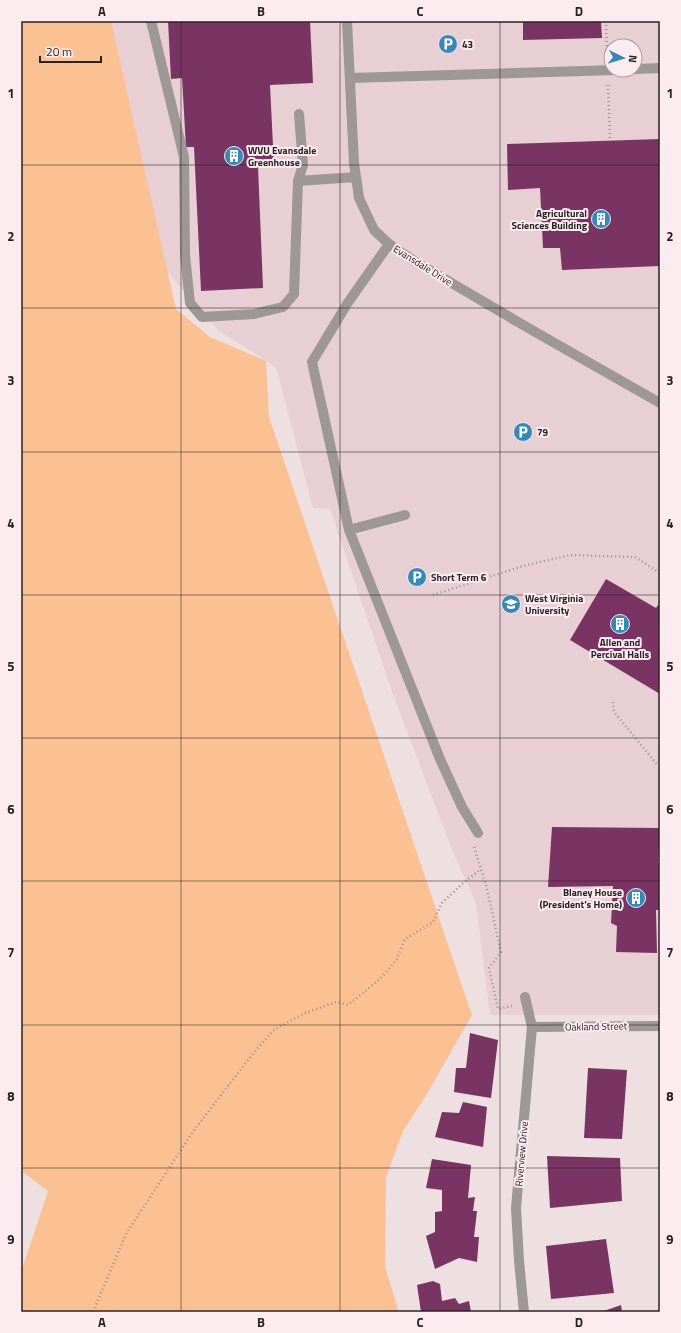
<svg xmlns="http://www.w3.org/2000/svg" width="681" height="1333" viewBox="0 0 681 1333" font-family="'Titillium Web',sans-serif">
  <rect width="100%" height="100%" fill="#eedfe1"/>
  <path fill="#e7cfd3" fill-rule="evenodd" d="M 21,21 L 660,21 L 660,1015 L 490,1015 L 476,903 L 451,847 L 395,700 L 330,509 L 313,508 L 276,367 L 219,331 L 21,105 ZM 611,46 L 635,46 L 635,70 L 611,70 Z"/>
  <path fill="#fcc192" d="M 21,21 L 111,21 L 176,309 L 210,337 L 266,361 L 269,417 L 472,1015 L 425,1097 L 403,1131 L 386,1177 L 385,1267 L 399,1312 L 21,1312 L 21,1272 L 48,1191 L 21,1171 Z"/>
  <path fill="#7a3463" d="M 168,21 L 310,21 L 313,83 L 270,85 L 274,166 L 258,166 L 263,288 L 201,291 L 194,147 L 186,147 L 182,78 L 171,79 Z
    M 523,21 L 601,21 L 602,38 L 523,40 Z
    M 660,139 L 660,266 L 562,270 L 560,248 L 543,248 L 540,188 L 508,190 L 507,144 Z
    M 606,579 L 656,608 L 660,602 L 660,694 L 570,640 Z
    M 552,827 L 660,828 L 658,863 L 660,863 L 660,910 L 656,910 L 657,953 L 616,952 L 617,926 L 611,923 L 613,886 L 548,887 Z
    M 470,1033 L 498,1040 L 491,1098 L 454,1092 L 456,1068 L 466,1068 Z
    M 588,1068 L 627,1070 L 622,1139 L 584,1138 Z
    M 463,1102 L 487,1107 L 483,1147 L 435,1137 L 442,1112 L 459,1113 Z
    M 547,1156 L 620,1158 L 622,1201 L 550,1208 Z
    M 432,1159 L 471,1165 L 468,1198 L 475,1197 L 473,1211 L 477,1211 L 474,1237 L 479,1237 L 477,1262 L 459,1258 L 435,1269 L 426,1236 L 435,1232 L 435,1212 L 442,1211 L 442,1190 L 426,1188 Z
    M 606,1239 L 614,1293 L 551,1299 L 546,1246 Z
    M 433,1281 L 440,1284 L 442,1301 L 455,1298 L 459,1304 L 469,1301 L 471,1312 L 421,1312 L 417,1285 Z
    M 621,1305 L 622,1312 L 601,1312 Z"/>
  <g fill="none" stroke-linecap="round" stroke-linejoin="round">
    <path stroke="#9b9092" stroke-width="2.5" stroke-dasharray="1 3" stroke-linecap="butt" d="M 606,21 L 607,56
      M 608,85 L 610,140
      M 433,595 L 523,566 L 570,555 L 635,557 L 660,573
      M 613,702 L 614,712 L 656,763 L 660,767
      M 474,847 L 486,885 L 501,952 L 489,968 L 498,1009 L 512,1006
      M 94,1312 L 98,1300 L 126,1234 L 194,1130 L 255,1051 L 275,1029 L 305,1013 L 336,1002 L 348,1005 L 380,979 L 397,959 L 405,939 L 433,922 L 442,903 L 462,884 L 481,869"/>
    <path stroke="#9d9796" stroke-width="10" d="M 151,21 L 184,157 L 185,255 L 190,303 L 202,317 L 254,314 L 283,307 L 294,294 L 298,181 L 356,177
      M 347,21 L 354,163 L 359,198 L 374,230 L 389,244 L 414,261 L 530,329 L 660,403
      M 635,69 L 660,68
      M 350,78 L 616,70
      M 298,181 L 303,165 L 299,114
      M 389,244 L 347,304 L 312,362 L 349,530 L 440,759 L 462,807 L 478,833
      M 349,530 L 405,515
      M 532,1027 L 660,1026
      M 524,1312 L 519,1261 L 516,1208 L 532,1027 L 525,997"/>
  </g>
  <path fill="none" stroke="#282324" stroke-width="1" stroke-opacity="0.55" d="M 181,21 L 181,1312M 340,21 L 340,1312M 500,21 L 500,1312M 21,165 L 660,165M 21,308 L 660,308M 21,452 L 660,452M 21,595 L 660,595M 21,738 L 660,738M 21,881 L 660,881M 21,1025 L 660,1025M 21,1168 L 660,1168"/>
  <defs>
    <g id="parking-disc" transform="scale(1)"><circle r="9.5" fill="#3688b9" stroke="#fcecef"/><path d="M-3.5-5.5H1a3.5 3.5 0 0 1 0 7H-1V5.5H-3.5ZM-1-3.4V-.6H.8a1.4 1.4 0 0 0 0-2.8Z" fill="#fff"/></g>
    <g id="building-disc" transform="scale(1)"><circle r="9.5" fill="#3688b9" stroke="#fcecef"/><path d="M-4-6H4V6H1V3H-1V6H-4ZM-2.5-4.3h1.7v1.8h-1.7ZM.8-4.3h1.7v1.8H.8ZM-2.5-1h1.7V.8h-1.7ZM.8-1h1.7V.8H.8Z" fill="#fff"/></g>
    <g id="university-disc" transform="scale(1)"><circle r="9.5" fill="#3688b9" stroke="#fcecef"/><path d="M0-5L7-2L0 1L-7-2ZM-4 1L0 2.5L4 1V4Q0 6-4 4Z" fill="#fff"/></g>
  </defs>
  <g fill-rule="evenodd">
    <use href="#parking-disc" x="448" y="44"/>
    <use href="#building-disc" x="234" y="156"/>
    <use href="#building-disc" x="601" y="219"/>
    <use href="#parking-disc" x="523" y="432"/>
    <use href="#parking-disc" x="417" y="577"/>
    <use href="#university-disc" x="511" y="604"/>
    <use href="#building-disc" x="620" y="624"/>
    <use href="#building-disc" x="636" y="898"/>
  </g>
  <g text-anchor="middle" stroke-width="4" stroke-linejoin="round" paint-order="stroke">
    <g font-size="10" font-weight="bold" fill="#282324" stroke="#fcecef" text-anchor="start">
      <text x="462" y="48">43</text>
      <text x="248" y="154">WVU Evansdale<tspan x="248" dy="12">Greenhouse</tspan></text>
      <text x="587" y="217" text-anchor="end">Agricultural<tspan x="587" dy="12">Sciences Building</tspan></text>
      <text x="537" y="436">79</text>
      <text x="431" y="581">Short Term 6</text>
      <text x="525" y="602">West Virginia<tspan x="525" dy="12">University</tspan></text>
      <text x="620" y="646" text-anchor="middle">Allen and<tspan x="620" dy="12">Percival Halls</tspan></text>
      <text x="622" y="896" text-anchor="end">Blaney House<tspan x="622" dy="12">(President’s Home)</tspan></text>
    </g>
    <g font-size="10" fill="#282324" stroke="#fcecef">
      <text transform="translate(423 265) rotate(32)" y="4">Evansdale Drive</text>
      <text transform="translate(596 1026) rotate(-1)" y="4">Oakland Street</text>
      <text transform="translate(521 1154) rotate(-85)" y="4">Riverview Drive</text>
    </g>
  </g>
  <rect width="681" height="1333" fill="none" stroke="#fcecef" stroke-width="44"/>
  <g transform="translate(623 58) rotate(95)"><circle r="19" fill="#fcecef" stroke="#a79c9e"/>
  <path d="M0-3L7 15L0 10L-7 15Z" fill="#3688b9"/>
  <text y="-6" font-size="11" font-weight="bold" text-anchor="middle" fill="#282324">N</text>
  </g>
  <path d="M40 56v6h61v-6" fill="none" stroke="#282324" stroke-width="2"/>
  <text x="46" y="56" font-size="12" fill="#282324" stroke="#fcecef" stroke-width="3" paint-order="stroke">20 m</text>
  <rect x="22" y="22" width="637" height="1289" fill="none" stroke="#282324" stroke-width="1.5"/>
  <g font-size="13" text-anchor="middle" font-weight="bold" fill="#282324">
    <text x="102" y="16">A</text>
    <text x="261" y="16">B</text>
    <text x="420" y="16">C</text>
    <text x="579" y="16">D</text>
    <text x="11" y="98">1</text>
    <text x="670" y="98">1</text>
    <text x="11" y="241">2</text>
    <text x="670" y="241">2</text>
    <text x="11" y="385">3</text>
    <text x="670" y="385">3</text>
    <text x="11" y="528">4</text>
    <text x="670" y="528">4</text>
    <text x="11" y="671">5</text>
    <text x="670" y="671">5</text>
    <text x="11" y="814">6</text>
    <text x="670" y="814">6</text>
    <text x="11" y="957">7</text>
    <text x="670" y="957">7</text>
    <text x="11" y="1101">8</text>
    <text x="670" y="1101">8</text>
    <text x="11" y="1244">9</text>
    <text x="670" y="1244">9</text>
    <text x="102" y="1327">A</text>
    <text x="261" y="1327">B</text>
    <text x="420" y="1327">C</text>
    <text x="579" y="1327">D</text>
  </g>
</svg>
